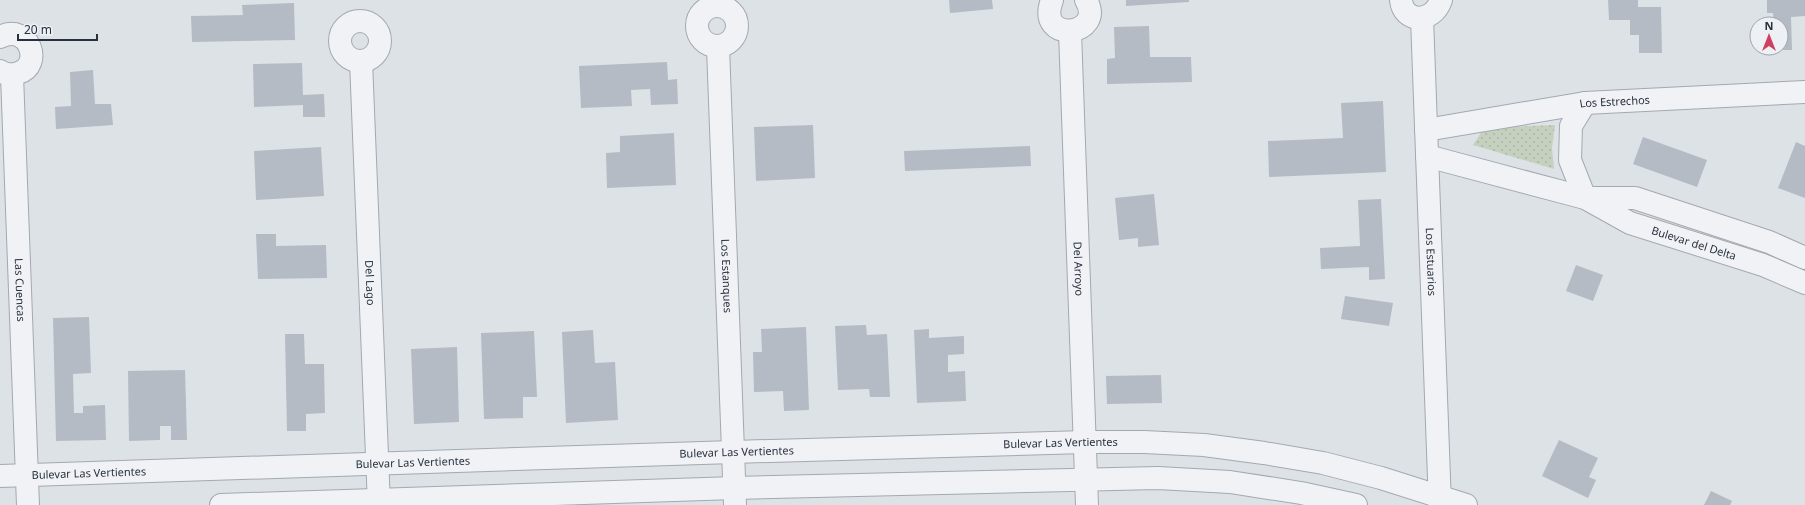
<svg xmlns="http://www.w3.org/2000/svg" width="1805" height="505" viewBox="0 0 1805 505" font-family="'Noto Sans',sans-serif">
  <defs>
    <pattern id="grass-dots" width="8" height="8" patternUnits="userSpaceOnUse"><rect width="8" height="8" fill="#c5d1be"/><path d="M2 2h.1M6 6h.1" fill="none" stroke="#a9b4a4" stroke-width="1.8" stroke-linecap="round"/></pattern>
  </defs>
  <rect width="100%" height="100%" fill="#dde2e7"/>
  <path fill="url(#grass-dots)" d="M 1555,125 L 1552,148 L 1554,169 L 1473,145 L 1484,128 Z"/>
  <path fill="#b4bbc4" d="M 949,0 L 992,0 L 993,9 L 950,13 Z
    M 1126,0 L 1189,0 L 1189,2 L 1126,6 Z
    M 1608,0 L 1638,0 L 1638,7 L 1661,7 L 1662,53 L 1639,53 L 1639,35 L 1630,35 L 1630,20 L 1609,20 Z
    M 1767,0 L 1805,0 L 1805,16 L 1791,17 L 1792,50 L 1769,50 L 1769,48 L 1781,48 L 1781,24 L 1768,24 L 1768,23 L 1774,23 L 1773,13 L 1767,13 Z
    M 294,3 L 295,40 L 192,42 L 191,16 L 243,15 L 242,5 Z
    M 1149,26 L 1150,57 L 1191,57 L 1192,82 L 1107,84 L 1107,59 L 1115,58 L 1114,27 Z
    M 667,62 L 668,80 L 677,79 L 678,104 L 651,105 L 650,89 L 631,90 L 632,106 L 581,108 L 579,66 Z
    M 302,63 L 303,95 L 324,94 L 325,117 L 303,117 L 303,105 L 254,107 L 253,64 Z
    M 93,70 L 95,104 L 111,104 L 113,125 L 56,129 L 55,107 L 71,106 L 70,72 Z
    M 1383,101 L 1386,172 L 1269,177 L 1268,141 L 1343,138 L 1341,103 Z
    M 813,125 L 815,178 L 756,181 L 754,127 Z
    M 674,133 L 676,185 L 607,188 L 606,153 L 620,152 L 620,136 Z
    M 1643,137 L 1707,160 L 1697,187 L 1633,164 Z
    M 1796,142 L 1805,146 L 1805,198 L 1778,188 Z
    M 1030,146 L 1031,166 L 905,171 L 904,151 Z
    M 321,147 L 324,196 L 256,200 L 254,151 Z
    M 1154,194 L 1159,245 L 1138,247 L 1138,238 L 1119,240 L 1115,198 Z
    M 1381,199 L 1385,279 L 1369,280 L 1369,267 L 1321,269 L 1320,248 L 1360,246 L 1358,200 Z
    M 256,234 L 276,234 L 276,246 L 326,245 L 327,278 L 258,279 Z
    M 1576,265 L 1603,275 L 1593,301 L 1566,291 Z
    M 1345,296 L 1393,303 L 1389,326 L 1341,319 Z
    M 89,317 L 91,373 L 73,374 L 74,413 L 83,413 L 83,406 L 105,405 L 106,440 L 56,441 L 53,318 Z
    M 866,325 L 867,335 L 887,334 L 890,397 L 870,397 L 869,389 L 838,390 L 835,326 Z
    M 806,327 L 809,410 L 784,411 L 783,391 L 754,392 L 753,352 L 762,352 L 761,329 Z
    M 929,329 L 929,338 L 964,336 L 964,354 L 948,355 L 948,372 L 965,371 L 966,401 L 917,403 L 914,330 Z
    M 593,330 L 595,363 L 615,362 L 618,420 L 566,423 L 562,332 Z
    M 534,331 L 537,397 L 523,397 L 523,418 L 484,419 L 481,333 Z
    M 285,334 L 304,334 L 305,364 L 324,364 L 325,413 L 306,414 L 306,431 L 287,431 Z
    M 457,347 L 459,422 L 414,424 L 411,349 Z
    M 185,370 L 187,440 L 171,440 L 171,426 L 160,426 L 160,440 L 129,441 L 128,371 Z
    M 1161,375 L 1162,403 L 1107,404 L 1106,376 Z
    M 1559,440 L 1598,458 L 1589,477 L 1596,480 L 1588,498 L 1542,476 Z
    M 1711,491 L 1732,501 L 1730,505 L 1704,505 Z"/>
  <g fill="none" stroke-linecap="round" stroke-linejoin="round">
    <g stroke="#a3a9b1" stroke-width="24">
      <g id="street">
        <path d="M 1052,0 C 1035,45 1107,36 1086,0"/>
        <path d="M 1401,0 C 1403,23 1433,24 1441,0"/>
        <circle cx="717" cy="26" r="20"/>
        <path id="s1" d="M 1422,18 L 1440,505"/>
        <circle cx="360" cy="41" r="20"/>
        <path id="s2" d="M 1070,32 L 1087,505"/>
        <path d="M 0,37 C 29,22 44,66 18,73 C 11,75 6,75 0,71"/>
        <path id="s3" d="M 718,47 L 735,505"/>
        <path id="s4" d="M 361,61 L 379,505"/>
        <path id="s5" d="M 12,75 L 28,505"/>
        <path d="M 1585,103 L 1571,126 L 1570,160 L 1585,198"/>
        <path id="s6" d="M 1426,130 L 1585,103 L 1805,92"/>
        <path id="s7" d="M 1427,156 L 1585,198 L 1630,223 L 1763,265 L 1805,283"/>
        <path d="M 1588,198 L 1635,198 L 1769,242 L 1805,258"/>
        <path id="s8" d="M 0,476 L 733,452 L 1085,442 L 1144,442 L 1204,445 L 1264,453 L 1323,463 L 1381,478 L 1466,505"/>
        <path d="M 221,505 L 735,488 L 1158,478 L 1230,482 L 1301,493 L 1356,505"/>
      </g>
    </g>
    <use href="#street" stroke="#f0f2f6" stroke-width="22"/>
  </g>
  <g text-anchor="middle" stroke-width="4" stroke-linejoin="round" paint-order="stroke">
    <g font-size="11" fill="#27313e" stroke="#edf1f5">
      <text dy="4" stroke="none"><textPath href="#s6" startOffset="191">Los Estrechos</textPath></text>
      <text dy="4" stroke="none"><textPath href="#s7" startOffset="282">Bulevar del Delta</textPath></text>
      <text dy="4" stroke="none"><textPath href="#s1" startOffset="244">Los Estuarios</textPath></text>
      <text dy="4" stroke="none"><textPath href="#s2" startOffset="237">Del Arroyo</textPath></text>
      <text dy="4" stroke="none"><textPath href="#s3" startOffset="229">Los Estanques</textPath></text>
      <text dy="4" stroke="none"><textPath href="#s4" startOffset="222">Del Lago</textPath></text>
      <text dy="4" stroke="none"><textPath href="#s5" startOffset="215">Las Cuencas</textPath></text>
      <text dy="4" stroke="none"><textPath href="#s8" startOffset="1061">Bulevar Las Vertientes</textPath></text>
      <text dy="4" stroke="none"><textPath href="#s8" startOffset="737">Bulevar Las Vertientes</textPath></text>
      <text dy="4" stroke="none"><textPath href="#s8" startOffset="413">Bulevar Las Vertientes</textPath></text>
      <text dy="4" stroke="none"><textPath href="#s8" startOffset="89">Bulevar Las Vertientes</textPath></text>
    </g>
  </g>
  <g transform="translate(1769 36)"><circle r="19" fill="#edf1f5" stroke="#9ea4ac"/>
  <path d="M0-3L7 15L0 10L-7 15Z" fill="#cf4060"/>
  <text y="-6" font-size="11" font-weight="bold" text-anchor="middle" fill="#27313e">N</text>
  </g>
  <path d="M18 34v6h79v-6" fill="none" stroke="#27313e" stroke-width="2"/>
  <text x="24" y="34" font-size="12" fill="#27313e" stroke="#edf1f5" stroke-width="3" paint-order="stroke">20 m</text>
</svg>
